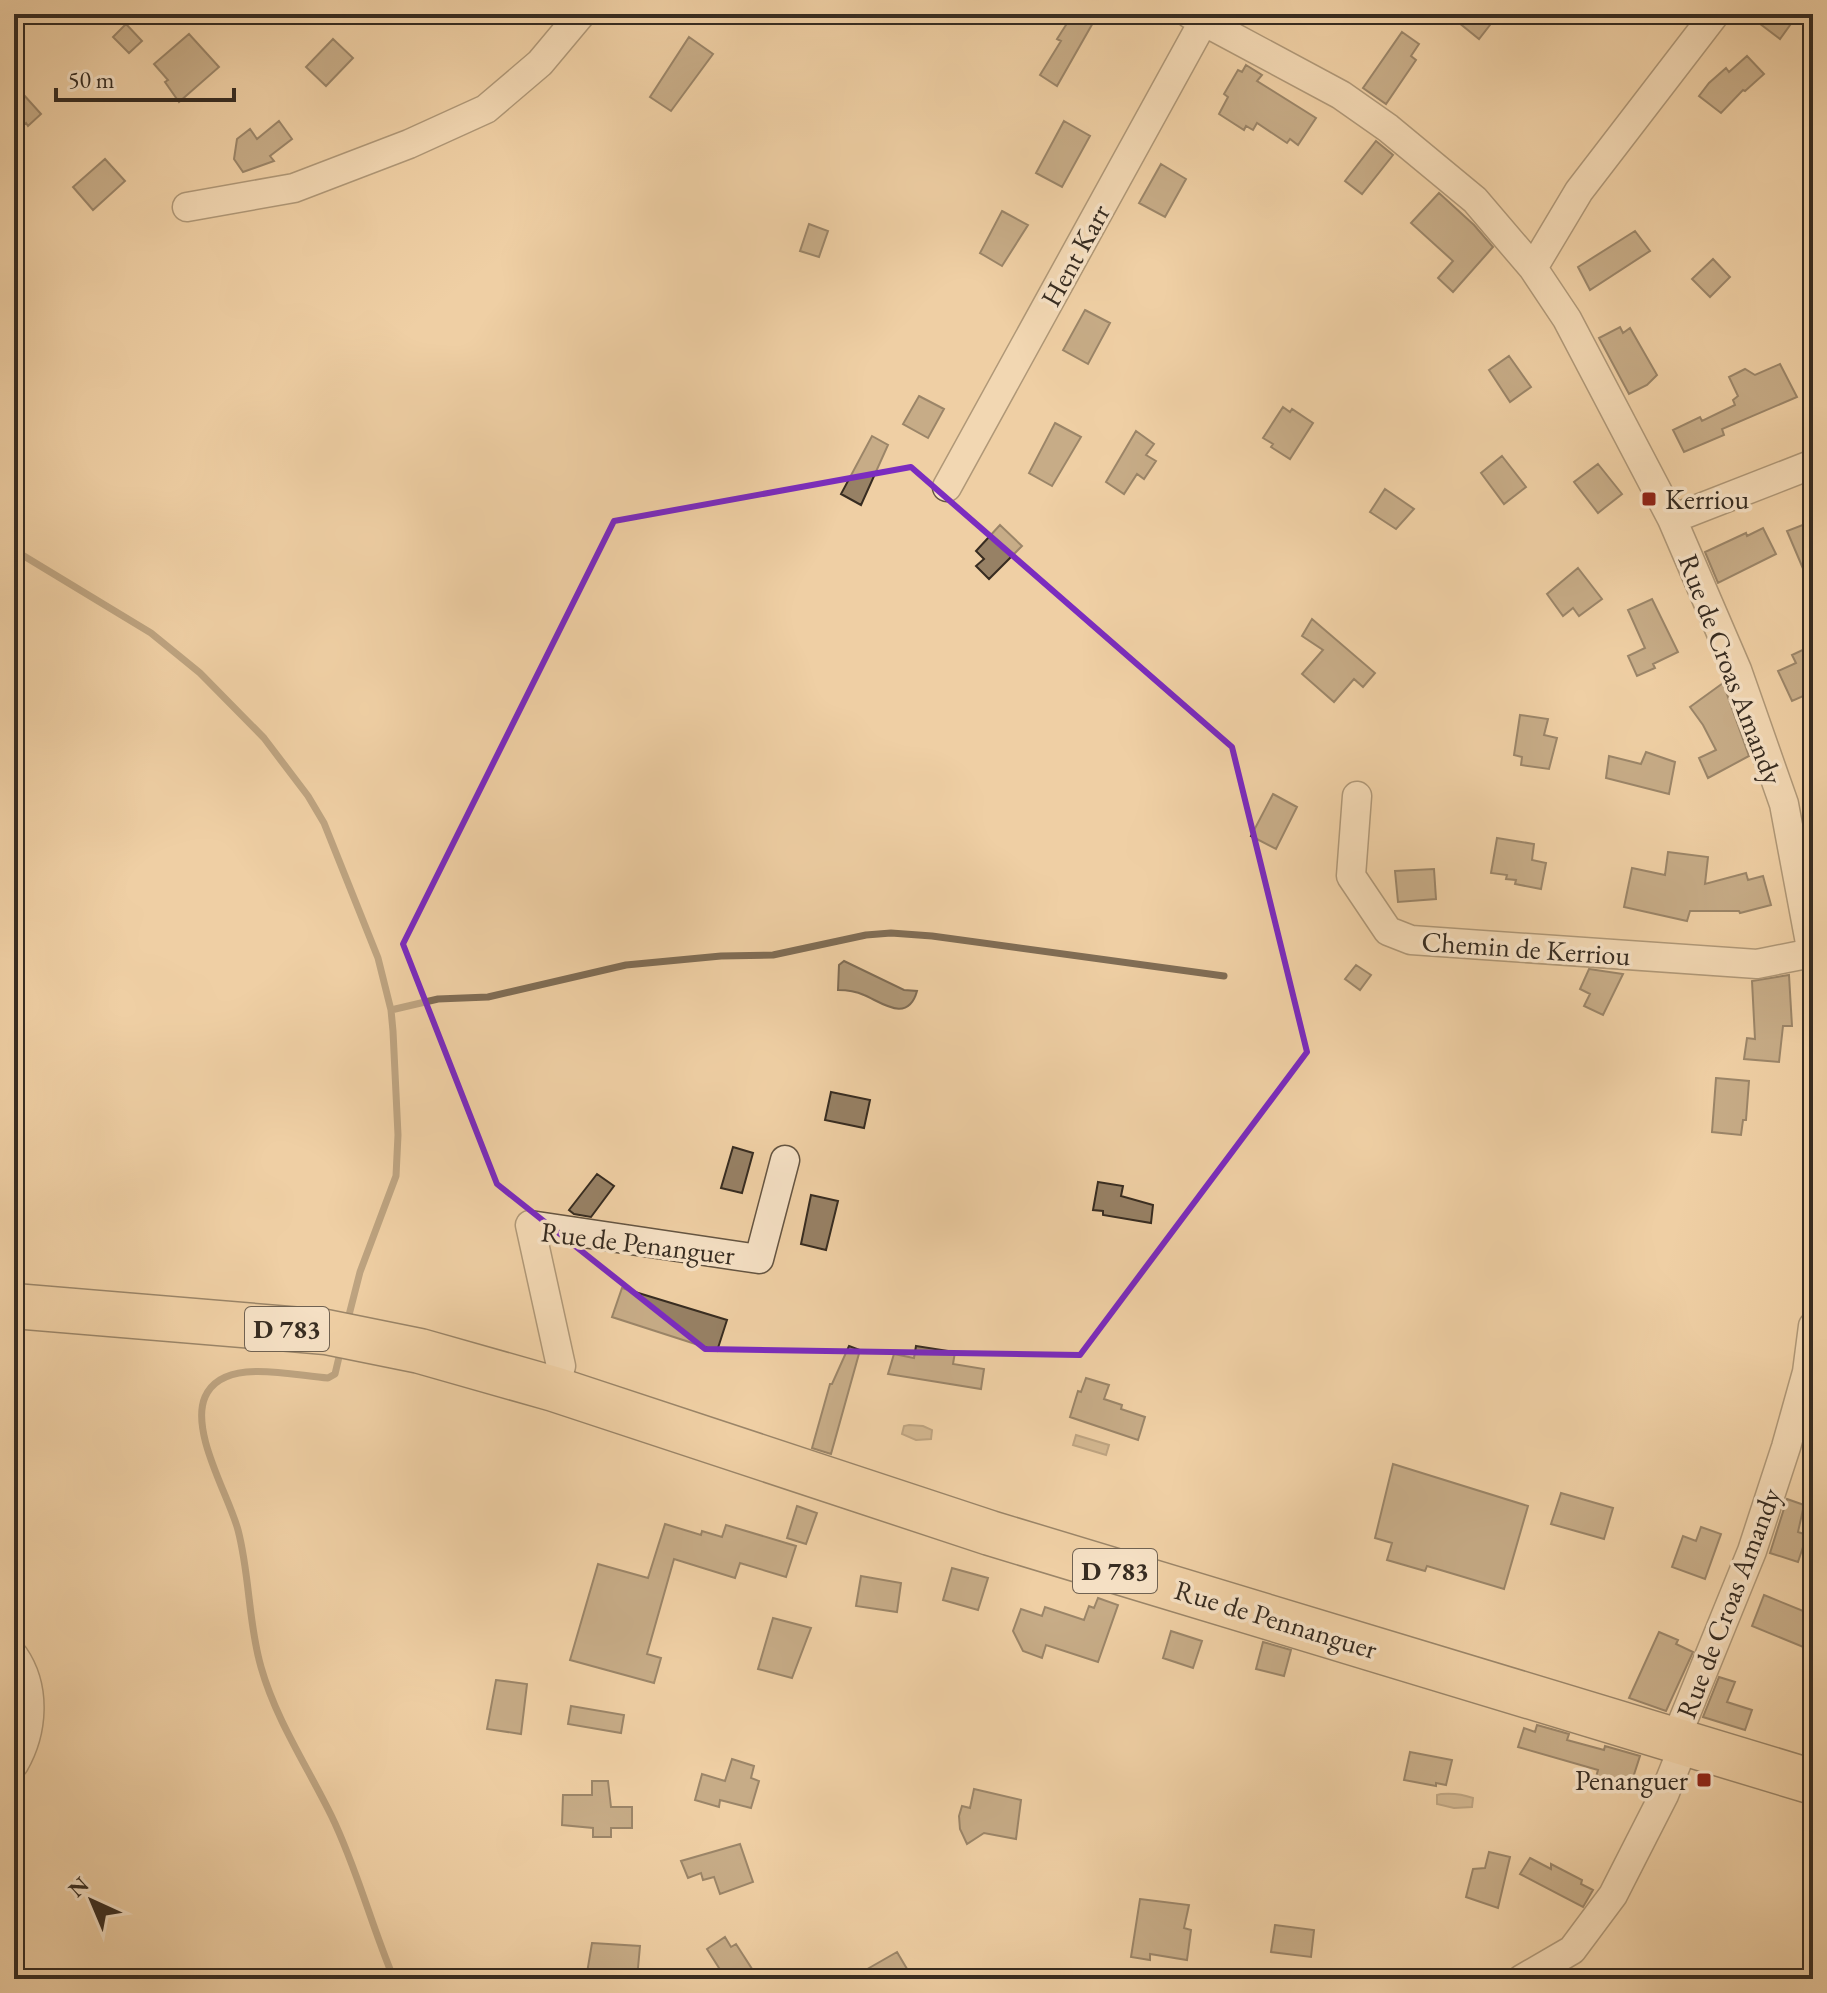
<svg xmlns="http://www.w3.org/2000/svg" width="1827" height="1993" viewBox="0 0 1827 1993" font-family="'EB Garamond',serif">
  <rect width="100%" height="100%" fill="#efcfa4"/>
  <filter id="stains"><feTurbulence type="fractalNoise" baseFrequency=".0025" numOctaves="4"/><feColorMatrix values="0 0 0 0 .2 0 0 0 0 .09 0 0 0 0 .02 0 0 0 .5 -.17"/></filter>
  <radialGradient id="worn" r=".72"><stop offset=".6" stop-color="#630" stop-opacity="0"/><stop offset="1" stop-color="#630" stop-opacity=".3"/></radialGradient>
  <path fill="#b09877" stroke="#806d55" stroke-width="2" d="M 844,961 L 904,990 L 917,991 C 908,1024 881,1002 864,995 C 855,991 847,990 838,990 L 839,965 Z
    M 909,1425 L 923,1426 L 932,1430 L 931,1439 L 916,1440 L 902,1434 L 904,1426 Z
    M 1076,1435 L 1109,1445 L 1106,1455 L 1073,1445 Z
    M 1441,1794 C 1452,1793 1462,1794 1473,1798 L 1472,1807 L 1454,1808 L 1437,1804 L 1437,1795 Z"/>
  <g fill="none" stroke-linecap="round" stroke-linejoin="round">
    <path stroke="#806d55" stroke-width="7" d="M 14,550 L 151,633 L 200,673 L 264,738 L 308,796 L 324,823 L 378,958 L 391,1010 L 393,1031 L 398,1135 L 396,1176 L 360,1272 L 349,1315
      M 391,1010 L 438,999 L 488,997 L 626,965 L 721,956 L 773,955 L 866,935 L 891,933 L 932,936 L 1224,976
      M 339,1357 L 335,1374 L 328,1378 C 293,1376 223,1356 205,1397 C 190,1432 229,1496 238,1530 C 250,1576 248,1622 261,1667 C 276,1720 307,1766 331,1815 C 357,1868 371,1925 394,1979"/>
  </g>
  <path fill="#978165" stroke="#372c21" stroke-width="2" d="M 1073,14 L 1098,14 L 1057,86 L 1040,75 L 1061,41 L 1057,39 Z
    M 1448,14 L 1477,14 L 1490,25 L 1479,39 Z
    M 1747,14 L 1798,14 L 1780,39 Z
    M 126,24 L 142,41 L 129,53 L 113,37 Z
    M 1402,32 L 1419,44 L 1411,56 L 1416,60 L 1386,104 L 1363,88 Z
    M 189,34 L 219,67 L 179,102 L 165,82 L 168,80 L 154,64 Z
    M 689,37 L 713,54 L 671,111 L 650,97 Z
    M 333,39 L 353,58 L 326,86 L 306,67 Z
    M 1747,56 L 1764,74 L 1745,91 L 1743,90 L 1721,113 L 1699,96 L 1709,83 L 1726,68 L 1729,72 Z
    M 1246,65 L 1262,75 L 1257,81 L 1316,118 L 1298,145 L 1290,139 L 1287,143 L 1257,123 L 1253,130 L 1246,126 L 1244,130 L 1219,114 L 1228,97 L 1224,94 L 1238,70 L 1242,72 Z
    M 14,84 L 41,114 L 28,126 L 26,123 L 14,134 Z
    M 279,121 L 292,139 L 270,156 L 274,161 L 243,172 L 234,159 L 237,139 L 250,129 L 257,139 Z
    M 1064,121 L 1090,136 L 1062,187 L 1036,173 Z
    M 1376,141 L 1393,155 L 1362,194 L 1345,181 Z
    M 105,159 L 125,181 L 93,210 L 73,187 Z
    M 1161,164 L 1186,179 L 1165,217 L 1139,203 Z
    M 1439,193 L 1474,225 L 1493,247 L 1453,292 L 1438,278 L 1453,261 L 1411,223 Z
    M 1002,211 L 1028,225 L 1002,266 L 980,253 Z
    M 809,224 L 828,231 L 819,257 L 800,251 Z
    M 1635,231 L 1650,251 L 1590,290 L 1578,267 Z
    M 1713,259 L 1730,277 L 1710,297 L 1692,279 Z
    M 1085,310 L 1110,323 L 1088,364 L 1063,350 Z
    M 1620,327 L 1623,333 L 1630,328 L 1657,375 L 1647,385 L 1629,394 L 1599,338 Z
    M 1509,356 L 1531,387 L 1510,402 L 1489,370 Z
    M 1780,364 L 1797,397 L 1722,429 L 1724,435 L 1684,452 L 1673,430 L 1700,417 L 1702,421 L 1735,405 L 1733,400 L 1738,396 L 1729,377 L 1745,369 L 1755,375 Z
    M 919,396 L 944,409 L 928,438 L 903,424 Z
    M 1283,407 L 1290,412 L 1292,409 L 1313,423 L 1290,459 L 1271,447 L 1273,444 L 1263,438 Z
    M 1055,423 L 1081,437 L 1052,486 L 1029,473 Z
    M 1136,431 L 1154,444 L 1146,455 L 1156,461 L 1144,479 L 1137,474 L 1124,494 L 1106,482 Z
    M 872,436 L 888,445 L 861,505 L 841,494 Z
    M 1502,456 L 1526,487 L 1504,504 L 1481,473 Z
    M 1598,464 L 1622,494 L 1598,513 L 1574,482 Z
    M 1385,489 L 1414,509 L 1396,529 L 1370,512 Z
    M 1813,521 L 1813,592 L 1787,531 Z
    M 1000,525 L 1022,546 L 989,579 L 976,566 L 984,559 L 976,551 Z
    M 1763,528 L 1776,554 L 1718,583 L 1705,552 L 1746,533 L 1747,536 Z
    M 1578,568 L 1602,599 L 1579,616 L 1573,608 L 1563,616 L 1547,594 Z
    M 1652,599 L 1678,652 L 1653,664 L 1655,668 L 1637,676 L 1628,656 L 1645,648 L 1628,610 Z
    M 1312,619 L 1375,673 L 1363,687 L 1354,679 L 1334,702 L 1302,674 L 1323,650 L 1302,636 Z
    M 1813,645 L 1813,700 L 1810,693 L 1792,701 L 1778,671 L 1796,663 L 1792,655 Z
    M 1723,683 L 1749,756 L 1708,778 L 1699,758 L 1716,750 L 1703,725 L 1690,707 Z
    M 1520,715 L 1548,719 L 1544,735 L 1557,738 L 1549,769 L 1521,765 L 1522,757 L 1514,755 Z
    M 1646,752 L 1675,762 L 1669,794 L 1606,778 L 1609,756 L 1641,764 Z
    M 1273,794 L 1297,807 L 1276,849 L 1251,836 Z
    M 1497,838 L 1534,844 L 1532,860 L 1546,863 L 1541,889 L 1515,884 L 1516,880 L 1506,879 L 1507,875 L 1491,873 Z
    M 1668,852 L 1708,857 L 1705,884 L 1746,873 L 1748,880 L 1763,876 L 1771,905 L 1740,913 L 1739,911 L 1690,911 L 1687,921 L 1624,907 L 1632,868 L 1665,875 Z
    M 1434,869 L 1436,899 L 1398,902 L 1395,871 Z
    M 1356,965 L 1371,975 L 1360,990 L 1345,979 Z
    M 1589,969 L 1623,974 L 1603,1015 L 1584,1006 L 1590,994 L 1580,989 Z
    M 1789,975 L 1792,1026 L 1783,1026 L 1779,1062 L 1744,1059 L 1747,1038 L 1755,1039 L 1752,981 Z
    M 1716,1078 L 1749,1081 L 1746,1120 L 1743,1120 L 1741,1135 L 1712,1132 Z
    M 831,1092 L 870,1100 L 864,1128 L 825,1120 Z
    M 733,1147 L 753,1153 L 742,1193 L 721,1188 Z
    M 597,1174 L 614,1186 L 591,1217 L 574,1214 L 569,1210 Z
    M 1098,1182 L 1123,1186 L 1121,1196 L 1153,1205 L 1151,1223 L 1103,1215 L 1103,1211 L 1093,1210 Z
    M 811,1195 L 838,1201 L 826,1250 L 801,1244 Z
    M 622,1288 L 727,1320 L 717,1351 L 612,1317 Z
    M 849,1346 L 860,1350 L 831,1454 L 812,1448 L 830,1384 L 832,1384 Z
    M 916,1346 L 955,1352 L 953,1364 L 984,1369 L 981,1389 L 888,1374 L 894,1354 L 914,1358 Z
    M 1086,1378 L 1109,1385 L 1104,1399 L 1122,1405 L 1121,1409 L 1145,1417 L 1138,1440 L 1070,1417 L 1078,1391 L 1081,1392 Z
    M 1393,1464 L 1528,1506 L 1504,1589 L 1427,1566 L 1425,1571 L 1387,1560 L 1392,1543 L 1375,1538 Z
    M 1561,1493 L 1613,1508 L 1604,1539 L 1551,1524 Z
    M 1787,1499 L 1804,1505 L 1798,1532 L 1807,1535 L 1798,1562 L 1770,1553 Z
    M 797,1506 L 817,1513 L 806,1544 L 787,1538 Z
    M 665,1524 L 701,1535 L 702,1531 L 722,1537 L 726,1525 L 796,1546 L 786,1577 L 740,1563 L 735,1578 L 674,1559 L 647,1654 L 661,1658 L 654,1683 L 570,1660 L 598,1564 L 648,1578 Z
    M 1701,1527 L 1721,1534 L 1705,1579 L 1672,1567 L 1683,1536 L 1696,1541 Z
    M 952,1568 L 988,1578 L 978,1610 L 943,1600 Z
    M 861,1576 L 901,1583 L 897,1612 L 856,1606 Z
    M 1764,1595 L 1813,1615 L 1813,1651 L 1752,1626 Z
    M 1098,1598 L 1118,1605 L 1098,1662 L 1046,1645 L 1042,1658 L 1023,1651 L 1013,1631 L 1021,1609 L 1042,1616 L 1045,1607 L 1084,1620 L 1089,1606 L 1094,1608 Z
    M 773,1618 L 811,1628 L 792,1678 L 758,1669 Z
    M 1171,1631 L 1202,1641 L 1193,1668 L 1163,1658 Z
    M 1659,1632 L 1678,1640 L 1676,1644 L 1693,1652 L 1666,1711 L 1629,1698 Z
    M 1263,1642 L 1291,1650 L 1284,1676 L 1256,1669 Z
    M 1719,1677 L 1735,1682 L 1727,1702 L 1752,1710 L 1745,1730 L 1703,1717 Z
    M 496,1680 L 527,1684 L 521,1734 L 487,1729 Z
    M 571,1706 L 624,1715 L 621,1733 L 568,1724 Z
    M 1537,1725 L 1569,1734 L 1567,1740 L 1604,1750 L 1605,1746 L 1640,1756 L 1630,1787 L 1596,1777 L 1598,1770 L 1518,1747 L 1524,1728 L 1535,1732 Z
    M 1410,1752 L 1452,1760 L 1446,1785 L 1436,1783 L 1436,1786 L 1404,1780 Z
    M 732,1759 L 754,1766 L 751,1778 L 759,1781 L 751,1808 L 720,1800 L 719,1807 L 695,1800 L 702,1774 L 725,1781 Z
    M 592,1781 L 608,1781 L 611,1807 L 632,1807 L 632,1828 L 611,1828 L 611,1837 L 593,1837 L 593,1828 L 562,1825 L 563,1795 L 592,1795 Z
    M 974,1789 L 1021,1800 L 1016,1839 L 984,1833 L 967,1844 L 960,1829 L 959,1816 L 962,1806 L 970,1808 Z
    M 740,1844 L 753,1882 L 720,1894 L 714,1877 L 703,1880 L 701,1873 L 688,1878 L 681,1861 Z
    M 1489,1852 L 1510,1857 L 1498,1908 L 1466,1897 L 1473,1869 L 1485,1868 Z
    M 1530,1858 L 1551,1869 L 1551,1864 L 1582,1880 L 1581,1884 L 1593,1890 L 1583,1907 L 1520,1874 Z
    M 1140,1899 L 1189,1905 L 1184,1928 L 1191,1930 L 1187,1960 L 1150,1954 L 1150,1960 L 1131,1957 Z
    M 1275,1925 L 1314,1930 L 1311,1957 L 1271,1952 Z
    M 725,1937 L 731,1947 L 736,1944 L 754,1972 L 742,1979 L 726,1979 L 707,1949 Z
    M 592,1943 L 640,1946 L 637,1979 L 586,1979 Z
    M 897,1952 L 913,1979 L 850,1979 Z"/>
  <g fill="none" stroke-linecap="round" stroke-linejoin="round">
    <g stroke="#655542" stroke-width="31">
      <path id="street" d="M 1190,14 L 1341,95 L 1388,128 L 1475,200 L 1533,268 L 1567,319 L 1672,519 L 1737,670 L 1784,804 L 1813,959
        M 187,207 L 294,188 L 409,144 L 486,109 L 540,63 L 581,14
        M 1533,268 L 1579,191 L 1715,14
        M 947,487 L 1203,22
        M 1672,519 L 1813,464
        M 1357,796 L 1351,876 L 1388,931 L 1411,940 L 1757,964 L 1812,953
        M 554,1389 L 561,1366 L 530,1225 L 759,1259 L 785,1160
        M 14,1656 C 36,1688 33,1731 14,1764
        M 1522,1979 L 1572,1950 L 1613,1895 L 1664,1795 L 1678,1760 L 1680,1728 L 1752,1551 L 1786,1447 L 1807,1372 L 1813,1326"/>
    </g>
    <g stroke="#372c21" stroke-width="47">
      <path id="primary" d="M 14,1306 L 326,1332 L 420,1351 L 554,1389 L 990,1533 L 1813,1782"/>
    </g>
    <use href="#street" stroke="#f5e0c4" stroke-width="28"/>
    <use href="#primary" stroke="#efcfa4" stroke-width="44"/>
  </g>
  <path d="M0 0H1827V1993H0ZM 911,467 L 1232,747 L 1307,1052 L 1080,1355 L 705,1349 L 497,1184 L 403,944 L 614,521 Z" fill="#efcfa4" fill-opacity=".55" fill-rule="evenodd"/>
  <path fill="none" stroke="#7b2cbf" stroke-width="6" stroke-linejoin="round" d="M 911,467 L 1232,747 L 1307,1052 L 1080,1355 L 705,1349 L 497,1184 L 403,944 L 614,521 Z"/>
  <g fill="#8f2418" stroke="#f5e0c4" stroke-width="3">
    <rect x="1641" y="491" width="16" height="16" rx="4"/>
    <rect x="1696" y="1772" width="16" height="16" rx="4"/>
  </g>
  <g text-anchor="middle" stroke-width="7" stroke-linejoin="round" paint-order="stroke">
    <g fill="#f5e0c4" stroke="#706252" stroke-width="2">
      <rect x="245" y="1307" width="84" height="44" rx="6"/>
      <rect x="1073" y="1549" width="84" height="44" rx="6"/>
    </g>
    <g font-size="26" font-weight="bold" fill="#372c21">
      <text x="287" y="1338">D 783</text>
      <text x="1115" y="1580">D 783</text>
    </g>
    <g font-size="28" fill="#372c21" stroke="#f5e0c4">
      <text transform="translate(1075 255) rotate(-61)" y="10">Hent Karr</text>
      <text transform="translate(1731 669) rotate(69)" y="10">Rue de Croas Amandy</text>
      <text transform="translate(1526 948) rotate(4)" y="10">Chemin de Kerriou</text>
      <text transform="translate(638 1243) rotate(7)" y="10">Rue de Penanguer</text>
      <text transform="translate(1728 1603) rotate(-69)" y="10">Rue de Croas Amandy</text>
      <text transform="translate(1276 1619) rotate(17)" y="10">Rue de Pennanguer</text>
    </g>
    <g font-size="28" fill="#372c21" stroke="#f5e0c4" text-anchor="start">
      <text x="1665" y="509">Kerriou</text>
      <text x="1688" y="1790" text-anchor="end">Penanguer</text>
    </g>
  </g>
  <rect width="1827" height="1993" fill="none" stroke="#efcfa4" stroke-width="48"/>
  <rect x="16" y="16" width="1795" height="1961" fill="none" stroke="#372c21" stroke-width="4"/>
  <rect x="24" y="24" width="1779" height="1945" fill="none" stroke="#372c21" stroke-width="2"/>
  <g transform="translate(92 1901) rotate(316)" stroke="#f5e0c4" stroke-width="6" paint-order="stroke">
  <path d="M0-6L14 30L0 20L-14 30Z" fill="#372c21"/>
  <text y="-12" font-size="22" font-weight="bold" text-anchor="middle" fill="#372c21">N</text>
  </g>
  <path d="M56 88v12h178v-12" fill="none" stroke="#372c21" stroke-width="4"/>
  <text x="68" y="88" font-size="24" fill="#372c21" stroke="#f5e0c4" stroke-width="6" paint-order="stroke">50 m</text>
  <rect width="100%" height="100%" filter="url(#stains)"/>
  <rect width="100%" height="100%" fill="url(#worn)"/>
</svg>
